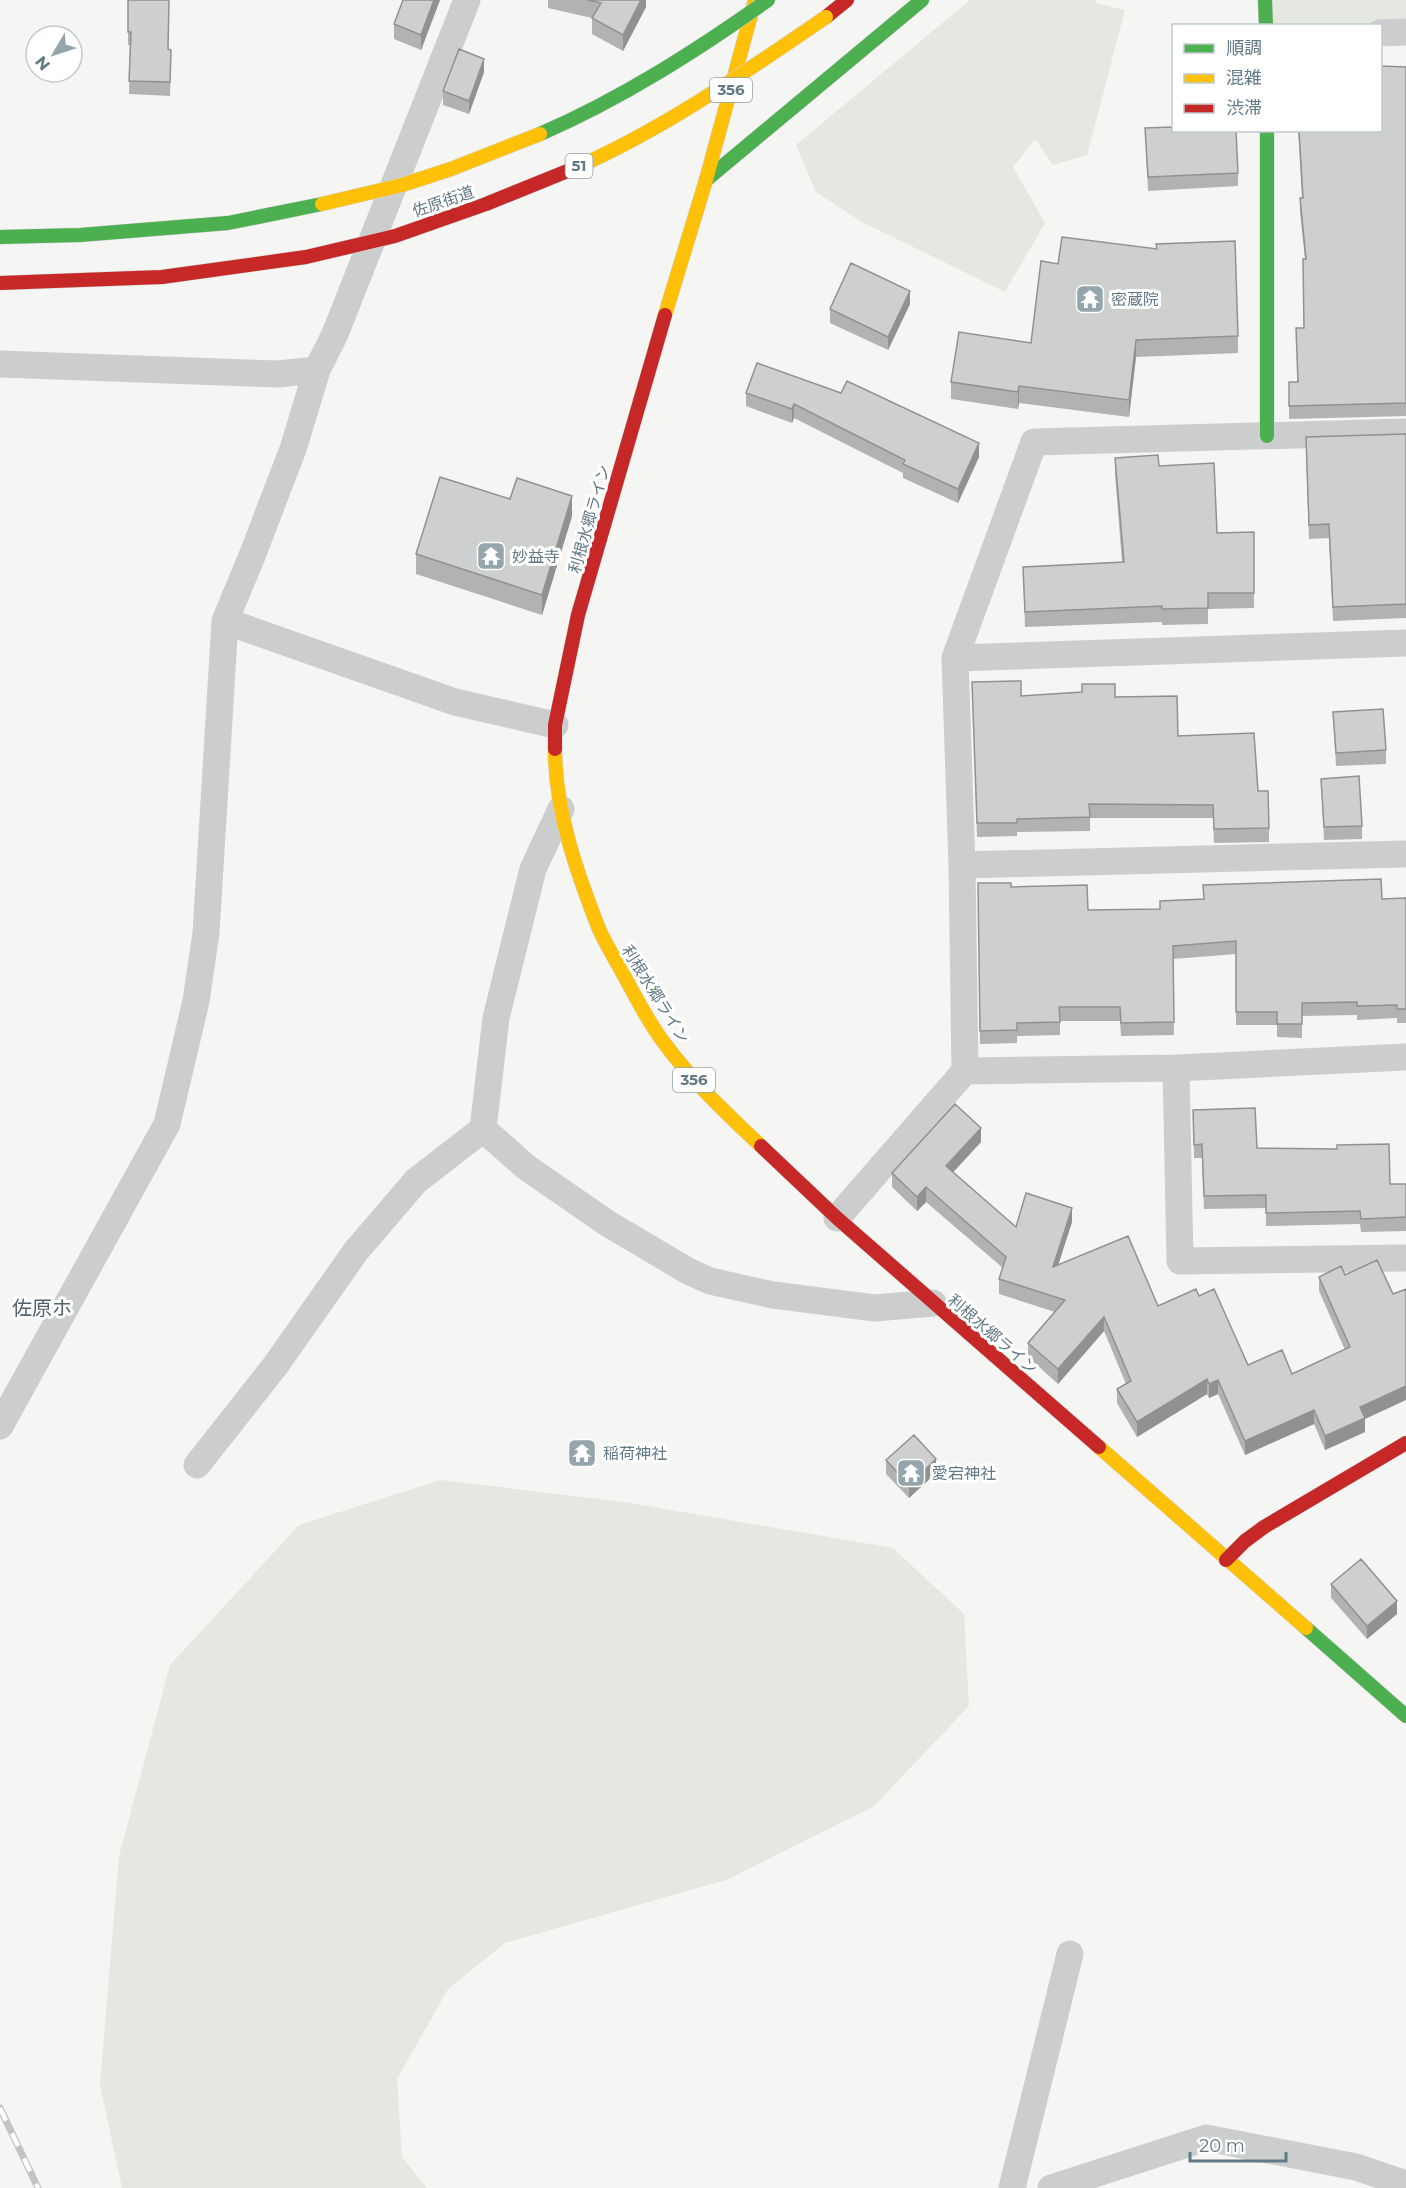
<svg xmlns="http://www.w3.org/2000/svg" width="1406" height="2188" viewBox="0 0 1406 2188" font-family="Montserrat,'Noto Sans JP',sans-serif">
  <rect width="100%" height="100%" fill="#f5f5f3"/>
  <path fill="#e5e8e1" d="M 970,0 L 1096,0 L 1096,3 L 1125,10 L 1087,155 L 1053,165 L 1035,139 L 1013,167 L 1045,223 L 1005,292 L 860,221 L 816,192 L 796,145 Z
    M 1265,0 L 1406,0 L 1406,32 L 1380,26 L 1266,25 Z
    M 440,1480 L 624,1502 L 893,1548 L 964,1614 L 969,1706 L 873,1807 L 726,1880 L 505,1943 L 448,1989 L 397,2079 L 402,2157 L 427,2188 L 122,2188 L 100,2085 L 119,1856 L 170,1665 L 299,1525 Z"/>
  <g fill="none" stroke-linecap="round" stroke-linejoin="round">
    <g stroke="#d1d3d3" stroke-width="15">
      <path id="fast" d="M 1265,0 L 1266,26
        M 1267,130 L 1267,436
        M 706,180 L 922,0
        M 0,237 L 80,235 L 228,223 L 322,204
        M 1306,1628 L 1406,1716"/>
    </g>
    <g stroke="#d1d3d3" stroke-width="15">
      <path id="slow" d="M 665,315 L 706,180 L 755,0
        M 555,749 C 555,811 577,873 599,929 C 607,947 618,964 627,981 C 639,1003 650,1025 665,1044 C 693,1082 727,1114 761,1146
        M 1099,1447 L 1306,1628"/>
    </g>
    <g stroke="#d1d3d3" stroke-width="15">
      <path id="jam" d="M 826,17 L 847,0
        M 0,283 L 162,277 L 306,257
        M 555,749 L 555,725 L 578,615 L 665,315
        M 761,1146 L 837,1218 L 1099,1447
        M 1226,1560 L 1245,1541 L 1264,1527 L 1406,1443"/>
    </g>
    <path stroke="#cccece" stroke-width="27" d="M 1380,33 L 1406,32
      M 0,364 L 278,374 L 317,370 L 335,334 L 467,0
      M 225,621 L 455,702 L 555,725
      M 955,658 L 1406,643
      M 561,809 L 533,869 L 496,1018 L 483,1129 L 526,1167 L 607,1223 L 688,1271 L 710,1281 L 773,1295 L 875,1308 L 933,1303
      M 962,865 L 1406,854
      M 1176,1068 L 1180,1261 L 1406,1258
      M 965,1071 L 962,865 L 955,658 L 1034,442 L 1406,432
      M 837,1218 L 965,1071 L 1176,1068 L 1406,1057
      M 0,1426 L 167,1124 L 196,1001 L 206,933 L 225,621 L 252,556 L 293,449 L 317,370
      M 197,1465 L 275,1366 L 356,1251 L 416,1181 L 483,1129
      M 1012,2188 L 1070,1954
      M 1051,2188 L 1206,2138 L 1356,2167 L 1406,2184"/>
    <use href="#fast" stroke="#4caf50" stroke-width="14"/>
    <use href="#slow" stroke="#ffc107" stroke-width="14"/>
    <use href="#jam" stroke="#c62828" stroke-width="14"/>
    <g stroke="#c1c4c4" stroke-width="7">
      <path id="rail" d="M 0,2108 L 38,2188"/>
    </g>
    <use href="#rail" stroke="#fff" stroke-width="4.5" stroke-dasharray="14" stroke-linecap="butt"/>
    <g stroke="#d1d2d2" stroke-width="15" stroke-linecap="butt">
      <path id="fast-bridge" d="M 540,134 C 621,99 696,51 768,0"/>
    </g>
    <g stroke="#d1d2d2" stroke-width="15" stroke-linecap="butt">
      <path id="slow-bridge" d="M 570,170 C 658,133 747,71 826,17
        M 322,204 L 402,185 L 451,169 L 540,134"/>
    </g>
    <g stroke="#d1d2d2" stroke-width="15" stroke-linecap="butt">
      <path id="jam-bridge" d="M 306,257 L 395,236 L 486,204 L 570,170"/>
    </g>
    <use href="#fast-bridge" stroke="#4caf50" stroke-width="14"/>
    <use href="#slow-bridge" stroke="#ffc107" stroke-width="14"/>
    <use href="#jam-bridge" stroke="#c62828" stroke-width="14"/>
  </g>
  <path fill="#b1b3b2" d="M 128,0 L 169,49 L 171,63 L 170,96 L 129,94 L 130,45 L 128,45 Z
    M 403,0 L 440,0 L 421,50 L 394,39 L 394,24 Z
    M 548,0 L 646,0 L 646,7 L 623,51 L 592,34 L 592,18 L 548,8 Z
    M 1406,67 L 1406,416 L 1289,419 L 1289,382 L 1297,382 L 1304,328 L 1305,259 L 1300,212 L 1300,198 L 1302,198 L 1298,130 L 1380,130 Z
    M 484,72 L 469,114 L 443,105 L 443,91 Z
    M 1145,128 L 1238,173 L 1238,186 L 1148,191 Z
    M 1058,264 L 1238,336 L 1238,353 L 1136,357 L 1129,417 L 1019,403 L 1018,409 L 951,399 L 951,382 L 1031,343 Z
    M 910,304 L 888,350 L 830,323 L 830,309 Z
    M 757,363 L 979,457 L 958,503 L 903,478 L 903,473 L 794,418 L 792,423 L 746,406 L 746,393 Z
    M 1406,434 L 1406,618 L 1333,621 L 1329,538 L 1309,539 L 1306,450 Z
    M 1115,458 L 1159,466 L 1217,533 L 1254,532 L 1254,608 L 1208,609 L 1208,624 L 1162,625 L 1162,622 L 1025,627 L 1023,567 L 1122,562 L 1115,474 Z
    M 510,499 L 572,516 L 542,615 L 416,574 L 416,554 Z
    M 972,682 L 1021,696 L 1115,697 L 1178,736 L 1258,791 L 1269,828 L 1269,842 L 1214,843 L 1213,818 L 1090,818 L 1090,831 L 1017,832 L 1017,836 L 977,837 Z
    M 1333,712 L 1386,750 L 1386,764 L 1336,766 Z
    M 1321,779 L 1362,826 L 1362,839 L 1324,840 Z
    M 978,883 L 1011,887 L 1088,910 L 1160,909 L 1160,901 L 1203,899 L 1203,885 L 1382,899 L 1406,898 L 1406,1023 L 1397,1023 L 1397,1018 L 1357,1020 L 1357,1015 L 1302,1016 L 1302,1038 L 1277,1037 L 1277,1025 L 1236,1025 L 1236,954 L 1173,959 L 1174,1035 L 1121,1036 L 1120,1021 L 1060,1021 L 1060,1035 L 1017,1036 L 1017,1043 L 980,1044 Z
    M 1193,1110 L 1257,1148 L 1390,1184 L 1406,1184 L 1406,1231 L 1361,1232 L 1360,1224 L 1266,1226 L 1266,1208 L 1204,1209 L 1202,1158 L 1194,1158 Z
    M 981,1142 L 953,1172 L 1016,1227 L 1072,1222 L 1058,1265 L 1158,1306 L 1199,1296 L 1248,1365 L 1292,1374 L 1345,1350 L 1319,1291 L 1319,1277 L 1341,1266 L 1365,1419 L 1365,1432 L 1325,1450 L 1314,1424 L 1245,1455 L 1218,1394 L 1209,1398 L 1207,1394 L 1137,1437 L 1117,1403 L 1117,1389 L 1126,1384 L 1104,1331 L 1058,1384 L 1028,1357 L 1028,1343 L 1055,1312 L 999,1294 L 999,1279 L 1003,1268 L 926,1202 L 917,1211 L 892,1187 L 892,1173 Z
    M 886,1460 L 936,1473 L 909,1498 L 886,1474 Z
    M 1331,1584 L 1397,1614 L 1367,1639 L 1331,1598 Z"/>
  <path fill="#909291" d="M 434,0 L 440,0 L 421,50 L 421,35 Z
    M 641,0 L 646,0 L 646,7 L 623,51 L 623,35 Z
    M 484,59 L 484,72 L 469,114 L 469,101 Z
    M 910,291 L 910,304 L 888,350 L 888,337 Z
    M 1136,340 L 1136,357 L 1129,417 L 1129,400 Z
    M 1019,386 L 1019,403 L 1018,409 L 1018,392 Z
    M 794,404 L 794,418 L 792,423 L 792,409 Z
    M 979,443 L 979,457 L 958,503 L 958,489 Z
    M 572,496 L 572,516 L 542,615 L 542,595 Z
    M 981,1128 L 981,1142 L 946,1180 L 946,1166 Z
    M 926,1187 L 926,1202 L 917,1211 L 917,1197 Z
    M 1072,1208 L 1072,1222 L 1053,1281 L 1053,1267 Z
    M 1104,1317 L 1104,1331 L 1058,1384 L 1058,1369 Z
    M 1207,1379 L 1207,1394 L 1137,1437 L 1137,1422 Z
    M 1218,1380 L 1218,1394 L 1209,1398 L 1209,1384 Z
    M 1406,1386 L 1406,1400 L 1365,1419 L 1365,1432 L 1325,1450 L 1325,1436 L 1360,1407 Z
    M 1314,1410 L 1314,1424 L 1245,1455 L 1245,1441 Z
    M 936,1459 L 936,1473 L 909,1498 L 909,1485 Z
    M 1397,1601 L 1397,1614 L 1367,1639 L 1367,1626 Z"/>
  <path fill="#ced0cf" stroke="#909291" stroke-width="1.5" d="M 128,0 L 169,0 L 168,49 L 171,50 L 170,82 L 129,81 L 131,32 L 128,32 Z
    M 403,0 L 434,0 L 421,35 L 394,24 Z
    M 588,0 L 641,0 L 623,35 L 592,18 L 601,3 Z
    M 459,49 L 484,59 L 469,101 L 443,91 Z
    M 1380,66 L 1406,67 L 1406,403 L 1289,406 L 1289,382 L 1298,382 L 1296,328 L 1304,328 L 1303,259 L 1306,259 L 1300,198 L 1303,198 L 1299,130 L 1380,130 Z
    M 1173,127 L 1173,130 L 1236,130 L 1238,173 L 1148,177 L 1145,128 Z
    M 1062,237 L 1157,249 L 1156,244 L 1235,241 L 1238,336 L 1136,340 L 1129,400 L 1019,386 L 1018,392 L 951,382 L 959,332 L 1031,343 L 1041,261 L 1058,264 Z
    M 851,263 L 910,291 L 888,337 L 830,309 Z
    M 757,363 L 841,393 L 847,381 L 979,443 L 958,489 L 903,464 L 905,460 L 794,404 L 792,409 L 746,393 Z
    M 1406,434 L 1406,604 L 1333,607 L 1329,524 L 1309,525 L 1306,437 Z
    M 1158,455 L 1159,466 L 1214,463 L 1217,533 L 1254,532 L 1254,593 L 1208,593 L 1208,608 L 1162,609 L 1162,606 L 1025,612 L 1023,567 L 1124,562 L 1115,458 Z
    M 440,477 L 510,499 L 517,478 L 572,496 L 542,595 L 416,554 Z
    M 1021,681 L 1021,696 L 1082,692 L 1082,684 L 1115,684 L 1115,697 L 1177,696 L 1178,736 L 1254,733 L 1258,791 L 1268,791 L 1269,828 L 1214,829 L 1213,805 L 1089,804 L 1090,817 L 1017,819 L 1017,823 L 977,823 L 972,682 Z
    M 1383,709 L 1386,750 L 1336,753 L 1333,712 Z
    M 1359,776 L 1362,826 L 1324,827 L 1321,779 Z
    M 1381,879 L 1382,899 L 1406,898 L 1406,1009 L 1397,1009 L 1397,1005 L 1357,1006 L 1357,1002 L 1302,1003 L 1302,1024 L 1277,1024 L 1277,1012 L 1236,1012 L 1236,941 L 1173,946 L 1174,1022 L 1121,1023 L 1120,1007 L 1059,1007 L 1060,1022 L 1017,1023 L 1017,1030 L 980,1031 L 978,883 L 1011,883 L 1011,887 L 1087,885 L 1088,910 L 1160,909 L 1160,901 L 1204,899 L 1203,885 Z
    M 955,1104 L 981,1128 L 946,1166 L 1016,1227 L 1026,1193 L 1072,1208 L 1053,1267 L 1128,1236 L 1158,1306 L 1196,1289 L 1199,1296 L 1214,1289 L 1248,1365 L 1282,1350 L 1292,1374 L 1350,1347 L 1319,1277 L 1341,1266 L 1345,1275 L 1377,1260 L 1393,1294 L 1406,1289 L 1406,1386 L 1360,1407 L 1365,1418 L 1325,1436 L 1314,1410 L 1245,1441 L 1218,1380 L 1209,1384 L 1207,1379 L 1137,1422 L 1117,1389 L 1131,1381 L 1104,1317 L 1058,1369 L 1028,1343 L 1065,1300 L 999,1279 L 1006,1257 L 926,1187 L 917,1197 L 892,1173 Z
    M 1255,1108 L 1257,1148 L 1337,1149 L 1337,1145 L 1389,1144 L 1390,1184 L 1406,1184 L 1406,1217 L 1361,1219 L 1360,1211 L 1266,1213 L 1266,1195 L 1204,1196 L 1202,1144 L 1194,1145 L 1193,1110 Z
    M 914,1435 L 936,1459 L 909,1485 L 886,1460 Z
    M 1361,1559 L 1397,1601 L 1367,1626 L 1331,1584 Z"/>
  <defs>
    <g id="temple-square" transform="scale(1.5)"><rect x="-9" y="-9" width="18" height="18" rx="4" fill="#95a5ac" stroke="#fff"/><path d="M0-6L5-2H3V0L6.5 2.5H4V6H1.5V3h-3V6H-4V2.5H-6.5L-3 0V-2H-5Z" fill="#fff"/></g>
  </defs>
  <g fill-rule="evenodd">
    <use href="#temple-square" x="1090" y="299"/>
    <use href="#temple-square" x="491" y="556"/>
    <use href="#temple-square" x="582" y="1453"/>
    <use href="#temple-square" x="911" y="1473"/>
  </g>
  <g text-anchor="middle" stroke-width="6" stroke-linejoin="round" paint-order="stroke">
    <g fill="#fff" stroke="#91a2aa" stroke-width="1.5">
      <rect x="710" y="78" width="42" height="24" rx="4.5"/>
      <rect x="565.5" y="154" width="27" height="24" rx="4.5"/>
      <rect x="673" y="1068" width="42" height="24" rx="4.5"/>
    </g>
    <g font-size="15" font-weight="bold" fill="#627a85">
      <text x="731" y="95">356</text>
      <text x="579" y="171">51</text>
      <text x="694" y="1085">356</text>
    </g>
    <g font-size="16" fill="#627a85" stroke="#fff">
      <text transform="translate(443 201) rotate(-19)" y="6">佐原街道</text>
      <text transform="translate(589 519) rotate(-74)" y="6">利根水郷ライン</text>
      <text transform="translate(656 994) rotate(58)" y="6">利根水郷ライン</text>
      <text transform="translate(993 1334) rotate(41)" y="6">利根水郷ライン</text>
    </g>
    <g font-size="16" fill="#627a85" stroke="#fff" text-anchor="start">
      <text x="1111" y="305">密蔵院</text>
      <text x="512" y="562">妙益寺</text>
      <text x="603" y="1459">稲荷神社</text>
      <text x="932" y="1479">愛宕神社</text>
    </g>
    <g font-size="20" fill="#51626a" stroke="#fff">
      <text x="42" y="1315">佐原ホ</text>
    </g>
  </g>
  <rect x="1172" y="24" width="210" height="108" fill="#ffffff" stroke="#c0cace" stroke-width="1.5"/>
  <rect x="1184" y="44" width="30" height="9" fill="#4caf50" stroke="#c0cace" stroke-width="1.5"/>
  <text x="1226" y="54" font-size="18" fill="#627a85">順調</text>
  <rect x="1184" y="74" width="30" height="9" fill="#ffc107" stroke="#c0cace" stroke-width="1.5"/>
  <text x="1226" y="84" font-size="18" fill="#627a85">混雑</text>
  <rect x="1184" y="104" width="30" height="9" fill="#c62828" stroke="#c0cace" stroke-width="1.5"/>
  <text x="1226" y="114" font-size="18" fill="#627a85">渋滞</text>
  <g transform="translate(54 54) rotate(231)"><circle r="28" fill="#ffffff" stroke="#c0cace" stroke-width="1.5"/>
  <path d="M0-4.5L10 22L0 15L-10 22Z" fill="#95a5ac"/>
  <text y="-9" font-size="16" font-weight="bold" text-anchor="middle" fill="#627a85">N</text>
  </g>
  <path d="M1190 2152v9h96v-9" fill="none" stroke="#627a85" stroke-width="3"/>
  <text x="1199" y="2152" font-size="18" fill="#627a85" stroke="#ffffff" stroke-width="4.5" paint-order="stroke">20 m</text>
</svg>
